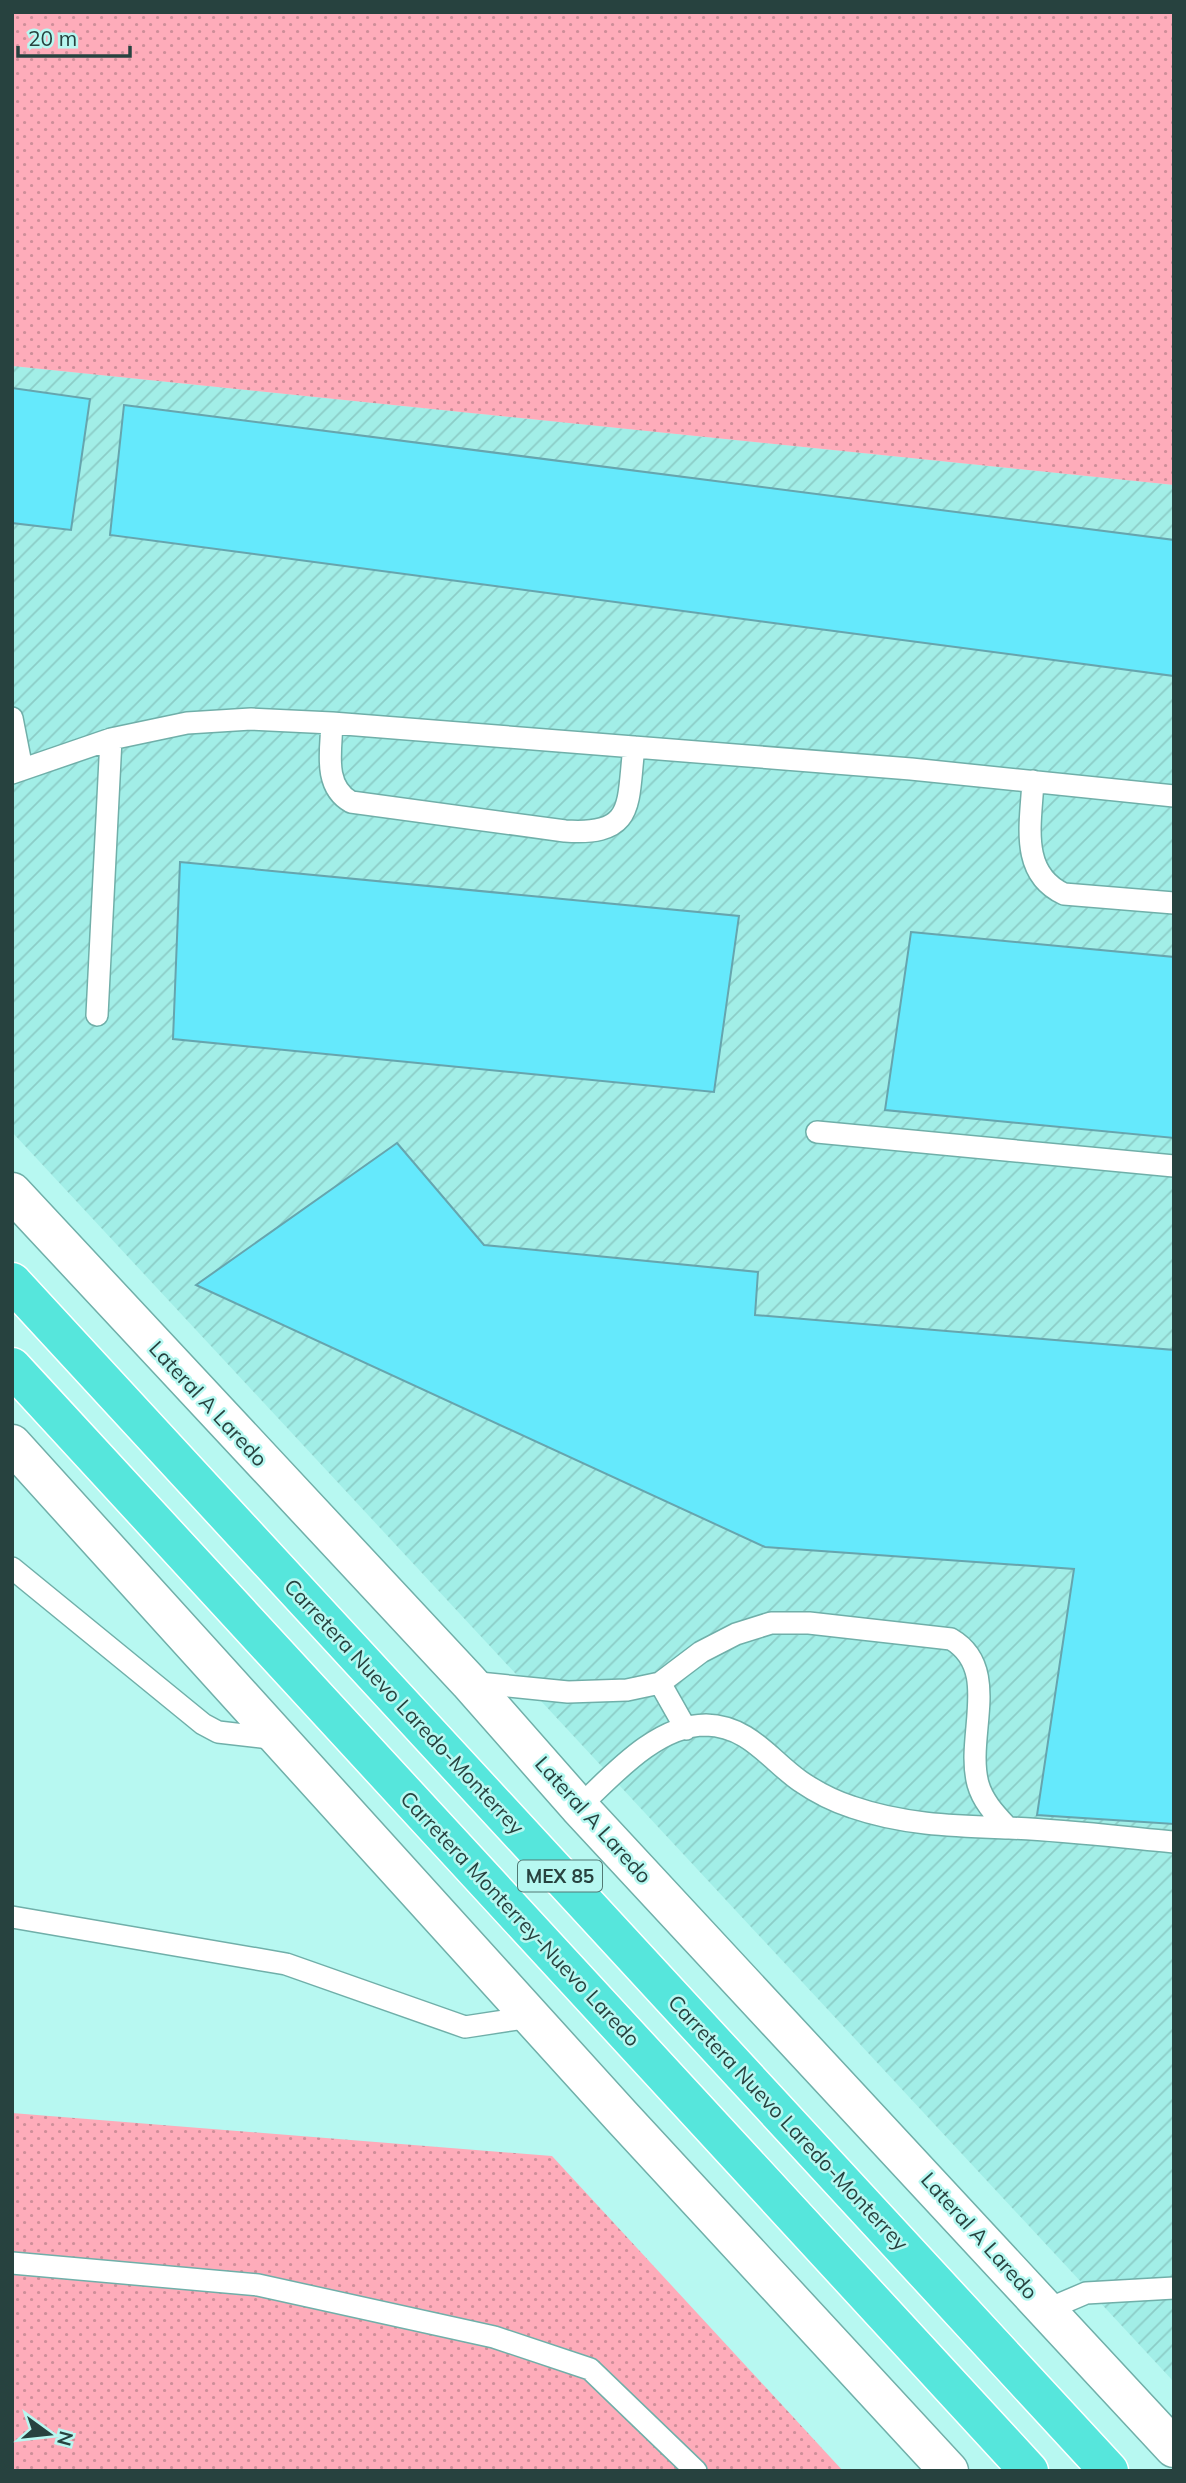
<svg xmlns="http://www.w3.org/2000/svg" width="1186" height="2483" viewBox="0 0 1186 2483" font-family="Mulish,sans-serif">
  <defs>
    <pattern id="industrial-furrows" width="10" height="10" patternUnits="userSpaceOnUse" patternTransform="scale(1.75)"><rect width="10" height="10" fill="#a2eee7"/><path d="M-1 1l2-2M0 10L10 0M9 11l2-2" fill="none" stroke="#8ccdc7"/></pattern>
    <pattern id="grass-dots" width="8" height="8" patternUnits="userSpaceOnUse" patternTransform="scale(1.75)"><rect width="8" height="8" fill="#feacba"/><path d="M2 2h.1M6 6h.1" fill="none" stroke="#ce8e99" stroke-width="1.8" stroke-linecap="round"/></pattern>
  </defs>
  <rect width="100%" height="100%" fill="#b7f8f1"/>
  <path fill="url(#industrial-furrows)" d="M 12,366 L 1174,485 L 1174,2382 L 12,1132 Z"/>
  <path fill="url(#grass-dots)" d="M 12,12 L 1174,12 L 1174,485 L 12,366 Z
    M 12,2113 L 552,2156 L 843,2471 L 12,2471 Z"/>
  <path fill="#65e9fc" stroke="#66a5ae" stroke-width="2" d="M 12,388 L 90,399 L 71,530 L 12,523 Z
    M 124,405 L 1174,540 L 1174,676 L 110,535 Z
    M 180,862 L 739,916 L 714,1092 L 173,1039 Z
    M 911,932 L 1174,957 L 1174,1138 L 885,1110 Z
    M 397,1143 L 484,1245 L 758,1272 L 755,1315 L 1174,1350 L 1174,1824 L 1037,1815 L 1074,1569 L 765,1547 L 196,1285 Z"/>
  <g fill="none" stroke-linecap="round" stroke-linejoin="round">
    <g stroke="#70afa9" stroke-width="24">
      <path id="service" d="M 12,718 L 22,769
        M 332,723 C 331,751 323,786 351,802 L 565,831 C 636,836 627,804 634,747
        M 12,773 L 111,739 L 187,723 L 251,719 L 332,723 L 911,769 L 1174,796
        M 1033,781 C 1031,823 1019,873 1064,894 L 1174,903
        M 97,1015 L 111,739
        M 817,1132 L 1174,1166
        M 12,1568 L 203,1724 L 218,1732 L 278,1739
        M 469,1682 L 568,1692 L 627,1690 L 660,1683 L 701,1652 L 736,1634 L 771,1623 L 809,1623 L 951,1639 C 1002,1669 965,1736 978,1784 C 983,1802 996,1815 1008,1828
        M 660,1683 L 686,1729
        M 579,1807 C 612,1776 656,1725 706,1725 C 749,1726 769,1759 800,1781 C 816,1792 833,1801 852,1807 C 904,1825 955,1826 1009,1828 C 1064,1830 1119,1837 1174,1842
        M 12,1917 L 286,1964 L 465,2027 L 531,2017
        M 12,2263 L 258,2285 L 494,2337 L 590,2369 L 696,2471
        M 1046,2310 L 1086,2293 L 1174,2288"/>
    </g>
    <g stroke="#70afa9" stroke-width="41">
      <path id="tertiary" d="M 12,1192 L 469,1682 L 579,1807 L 1174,2448
        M 12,1444 L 621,2116 L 949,2471"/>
    </g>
    <g stroke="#fff" stroke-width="41">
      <path id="trunk" d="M 12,1282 L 1109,2471
        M 12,1367 L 1029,2471"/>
    </g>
    <use href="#service" stroke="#fff" stroke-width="21"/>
    <use href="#tertiary" stroke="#fff" stroke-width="38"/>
    <use href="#trunk" stroke="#56e6dc" stroke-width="38"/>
  </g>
  <g text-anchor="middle" stroke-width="5" stroke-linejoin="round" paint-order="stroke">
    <rect fill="#b7f8f1" stroke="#527974" stroke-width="2" x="518" y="1860.5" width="84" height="31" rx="5"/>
    <g font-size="19" font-weight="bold" fill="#27423f">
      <text x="560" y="1883">MEX 85</text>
    </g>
    <g font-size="21" fill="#27423f" stroke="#b7f8f1">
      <text transform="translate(208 1404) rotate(47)" y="7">Lateral A Laredo</text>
      <text transform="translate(404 1707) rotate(47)" y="7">Carretera Nuevo Laredo-Monterrey</text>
      <text transform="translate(593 1820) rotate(48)" y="7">Lateral A Laredo</text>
      <text transform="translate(520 1919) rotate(47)" y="7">Carretera Monterrey-Nuevo Laredo</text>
      <text transform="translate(788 2123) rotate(47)" y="7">Carretera Nuevo Laredo-Monterrey</text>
      <text transform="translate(979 2236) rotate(48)" y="7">Lateral A Laredo</text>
    </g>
  </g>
  <rect width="1186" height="2483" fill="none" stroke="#27423f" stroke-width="28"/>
  <g transform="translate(49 2434) rotate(105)" stroke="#b7f8f1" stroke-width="5" paint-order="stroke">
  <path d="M0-5L12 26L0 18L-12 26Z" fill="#27423f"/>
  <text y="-10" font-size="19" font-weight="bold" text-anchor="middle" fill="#27423f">N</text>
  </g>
  <path d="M18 46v10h112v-10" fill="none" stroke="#27423f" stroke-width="3.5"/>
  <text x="28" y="46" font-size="21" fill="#27423f" stroke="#b7f8f1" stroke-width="5" paint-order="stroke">20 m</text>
</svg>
